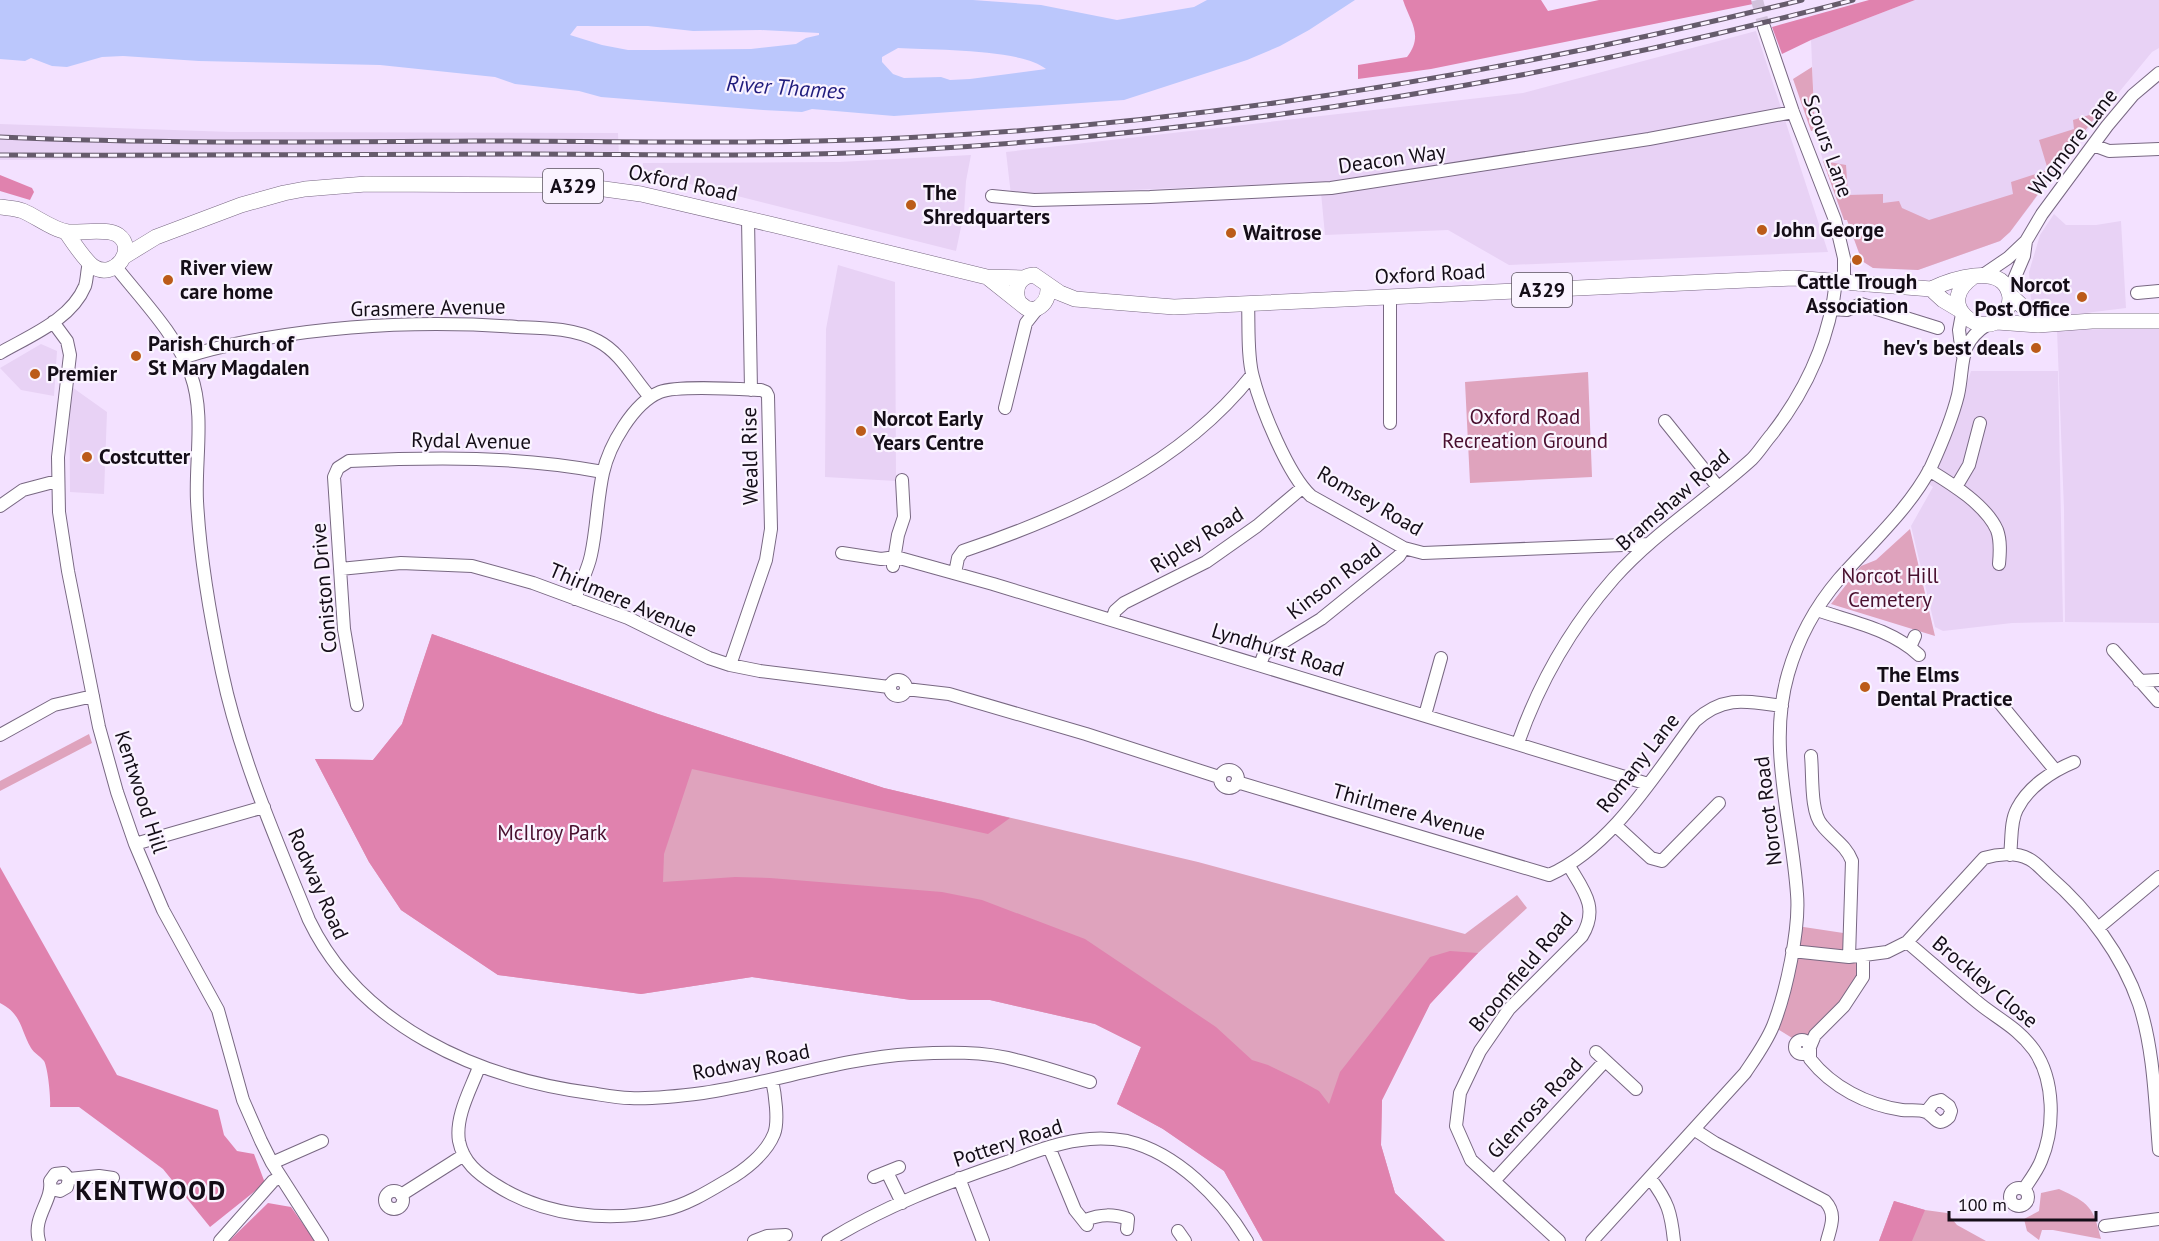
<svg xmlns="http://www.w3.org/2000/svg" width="2159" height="1241" viewBox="0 0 2159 1241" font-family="'PT Sans',sans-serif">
  <rect width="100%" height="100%" fill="#f3e1ff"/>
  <path fill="#e8d2f5" d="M 1915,0 L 2159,0 L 2159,48 L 2152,52 L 2083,136 L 2010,232 L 2000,241 L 1918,270 L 1873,268 L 1862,261 L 1847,220 L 1844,220 L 1823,161 L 1815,130 L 1811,40 Z
    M 1756,31 L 1828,252 L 1509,265 L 1448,230 L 1325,235 L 1320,182 L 1011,195 L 1006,152 L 1523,93 Z
    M 0,124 L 231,132 L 618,133 L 619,157 L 321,157 L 4,160 L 0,160 Z
    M 971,155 L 966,181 L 964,213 L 956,251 L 642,172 L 643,163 L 839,162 Z
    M 2054,214 L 2066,225 L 2096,225 L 2121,221 L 2126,308 L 2061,316 L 2044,311 L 2031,299 L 2029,272 L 2040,235 Z
    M 838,265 L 895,282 L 896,481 L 825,477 L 826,329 Z
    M 2159,328 L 2159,623 L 2065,622 L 2064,509 L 2057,330 Z
    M 41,344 L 57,351 L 54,396 L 21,390 L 0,368 Z
    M 1971,371 L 2058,371 L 2063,622 L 2012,623 L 1943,631 L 1935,627 L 1911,526 L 1933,487 L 1926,482 L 1941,462 Z
    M 69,385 L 107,412 L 104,494 L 70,492 Z"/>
  <path fill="#dfa3bd" d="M 1812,67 L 1815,130 L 1811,131 L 1793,79 Z
    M 2099,112 L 2010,232 L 2000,241 L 1918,270 L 1873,268 L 1862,261 L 1847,220 L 1844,220 L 1823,161 L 1846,165 L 1848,195 L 1883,194 L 1883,203 L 1899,201 L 1902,208 L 1929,220 L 2013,194 L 2011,182 L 2048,170 L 2039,140 L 2074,129 L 2073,120 Z
    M 1588,372 L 1592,477 L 1470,483 L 1465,382 Z
    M 1910,529 L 1935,636 L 1831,604 L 1861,566 L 1876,560 Z
    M 432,634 L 658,714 L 884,788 L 1198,862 L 1465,934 L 1517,895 L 1527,908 L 1465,965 L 1430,1004 L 1382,1100 L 1381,1145 L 1395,1193 L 1445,1241 L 1263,1241 L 1224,1171 L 1163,1129 L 1117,1104 L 1141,1047 L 1095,1024 L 990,1000 L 911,1000 L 752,977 L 641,994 L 498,975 L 401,910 L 369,862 L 315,759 L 373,760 L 402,724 Z
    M 89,734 L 92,743 L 0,791 L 0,781 Z
    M 1797,926 L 1850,934 L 1850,957 L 1863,956 L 1863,977 L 1807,1053 L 1802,1054 L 1796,1051 L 1795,1047 L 1797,1041 L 1773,1026 Z
    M 2059,1189 C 2089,1203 2093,1206 2101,1239 L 2053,1230 L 2042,1230 L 2039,1240 L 2027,1231 L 2024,1219 L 2039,1211 L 2041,1193 Z
    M 1894,1201 L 1925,1210 L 1947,1213 L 1957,1225 L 1986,1241 L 1879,1241 Z"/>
  <path fill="#e082ae" d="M 1403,0 L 1541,0 L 1548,11 L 1599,0 L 1751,0 L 1753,4 L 1431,69 L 1358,79 L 1358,65 L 1407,57 C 1424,35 1410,22 1403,0 Z
    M 1869,0 L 1915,0 L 1811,40 L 1782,54 L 1772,27 Z
    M 0,175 L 32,188 L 34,192 L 30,200 L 0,191 Z
    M 432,634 L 658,714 L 884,788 L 1010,818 L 988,834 L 692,769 L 664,854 L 663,882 L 735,877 L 770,878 L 942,892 L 982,900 L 1085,939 L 1216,1027 L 1252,1060 L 1268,1065 L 1301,1081 L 1319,1091 L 1329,1104 L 1340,1072 L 1430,957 L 1450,951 L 1478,953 L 1430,1004 L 1382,1100 L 1381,1145 L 1395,1193 L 1445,1241 L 1263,1241 L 1224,1171 L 1163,1129 L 1117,1104 L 1141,1047 L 1095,1024 L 990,1000 L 911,1000 L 752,977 L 641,994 L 498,975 L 401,910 L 369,862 L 315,759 L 373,760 L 402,724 Z
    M 0,867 L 117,1075 L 218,1110 L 224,1135 L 237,1151 L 254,1154 L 265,1183 L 210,1227 L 163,1169 L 79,1107 L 50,1107 C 51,1099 48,1068 44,1061 C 40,1056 34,1053 31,1048 C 20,1029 22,1014 0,1003 Z
    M 1894,1201 L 1925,1210 L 1912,1241 L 1879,1241 Z
    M 268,1203 L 291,1207 L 315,1241 L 229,1241 Z"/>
  <path fill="#bbc7fc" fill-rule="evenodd" d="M 0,0 L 973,0 L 1041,5 L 1117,20 L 1194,7 L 1207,0 L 1355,0 L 1309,30 L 1280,46 L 1247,60 L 1124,100 L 894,116 L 812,109 L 802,112 L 763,110 L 601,97 L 579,91 L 515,84 L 495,77 L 380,65 L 199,61 L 123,56 L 102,57 L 67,67 L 52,66 L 31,58 L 25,61 L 0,59 ZM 577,26 L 648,26 L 693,31 L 761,30 L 819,33 L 819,35 L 806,38 L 796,44 L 751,49 L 657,50 L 628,50 L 602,45 L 570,35 ZM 898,48 C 932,50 1023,49 1046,69 L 970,79 L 950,80 L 941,77 L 904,78 L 893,74 L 882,62 L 882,57 Z"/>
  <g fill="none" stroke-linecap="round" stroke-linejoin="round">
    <path stroke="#d2c1dc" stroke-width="12" stroke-dasharray="12 6" stroke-linecap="butt" d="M 1757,0 L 1764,27"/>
    <g stroke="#786882" stroke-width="14">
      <path id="minor" d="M 1764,27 L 1793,112 L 1835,220 L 1844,258 L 1844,282
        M 2093,145 L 2109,151 L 2159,149
        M 992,196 L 1034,200 L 1150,197 L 1331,188 L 1649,139 L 1793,112
        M 748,219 L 751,390
        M 116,267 C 142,300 176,334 191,375 C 205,414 195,460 197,501 C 200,558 210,616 222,672 C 240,757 276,839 309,920 C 360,1026 477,1078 590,1093 C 603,1095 617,1098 630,1098 C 653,1099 680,1096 703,1093 C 773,1083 841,1058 912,1054 C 946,1052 984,1051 1016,1060 C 1041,1066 1066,1074 1090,1082
        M 1983,275 L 2008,258 L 2026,241 L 2042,214 L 2107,126 L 2133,95 L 2159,73
        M 2009,291 L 2024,256 L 2026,241
        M 2137,293 L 2159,291
        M 1248,303 C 1249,324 1247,357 1253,377 C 1261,408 1288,475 1311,496 L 1404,548 L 1423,553 L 1648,544
        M 1833,309 L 1847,310 L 1861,304 L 1938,328
        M 1962,314 L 1959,330 L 1962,354
        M 53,322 L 67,341 L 70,355 L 58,457 L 59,512 L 68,571 L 99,727 L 117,792 L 135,844 L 163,910 L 218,1010 L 243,1100 L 261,1141 L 272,1163 L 322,1241
        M 0,353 C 29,336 71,320 85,286 C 87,280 87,270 89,263
        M 183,358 C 211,348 238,343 267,338 C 350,324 434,321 517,327 C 544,328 574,328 598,341 C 621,353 633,378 650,397
        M 1005,408 L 1026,323 L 1037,309
        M 1665,421 L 1718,487
        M 1390,423 L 1390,297
        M 1929,470 C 1952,484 1986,505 1997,530 C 2001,541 2000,553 1999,564
        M 1956,487 L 1969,465 L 1980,423
        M 0,506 L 23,490 L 57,481
        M 842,553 L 881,559 L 896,557 L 993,584 L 1648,784
        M 893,566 L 898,535 L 904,517 L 902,480
        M 340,569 L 401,563 L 472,566 L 533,583 L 628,618 L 709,658 L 730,665 L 760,671 L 889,687
        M 955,573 L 958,558 L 963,551 C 1070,515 1181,465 1252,375
        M 575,599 C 580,584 588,570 591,555 C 597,528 597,500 603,473 C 609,446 633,403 660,392 C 677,385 740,389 761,390 L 766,392 L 768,396 L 771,529 L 766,560 L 730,665
        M 1817,610 C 1852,622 1891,629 1919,655
        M 1112,620 L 1115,611 L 1124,603 L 1206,562 L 1257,526 L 1302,488
        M 1910,647 L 1915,636
        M 2113,650 L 2158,701
        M 1260,665 L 1264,654 L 1321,619 L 1399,556 L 1404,548
        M890 688a8 8 0 1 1 16 0a8 8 0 1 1-16 0Z
        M 2139,681 L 2159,680
        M 906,689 L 949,694 L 1086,734 L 1219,777
        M 1999,702 L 2055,770
        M 357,705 L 344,629 L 334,477 L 338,468 L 349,461 C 434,457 519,456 603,472
        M 1425,715 L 1441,658
        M 0,735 L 54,705 L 93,696
        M 1518,743 C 1539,683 1571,627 1614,578 C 1654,533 1707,500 1752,459 C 1759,452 1765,442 1772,434 C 1807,389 1830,338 1836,281
        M 1811,756 C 1813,774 1810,812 1822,825 C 1832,838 1846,845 1852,861 L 1849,957
        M1220 779a9 9 0 1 1 18 0a9 9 0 1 1-18 0Z
        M 1237,782 L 1549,875 C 1612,847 1655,774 1695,721 C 1724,695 1746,701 1782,706
        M 1615,825 L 1651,858 L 1662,861 L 1719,803
        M 135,844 L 264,807
        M 2010,855 C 2012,841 2010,822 2017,809 C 2028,787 2052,771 2074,762
        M 2098,928 L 2159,877
        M 1907,942 C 1932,963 1956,985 1981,1005 C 2000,1020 2019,1029 2034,1050 C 2055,1080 2055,1128 2041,1161 C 2037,1171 2030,1180 2024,1189
        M 1792,951 L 1849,957 L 1887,952 L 1907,942 L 1984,858 C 1997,854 2016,852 2029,859 C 2037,863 2043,871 2050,877 C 2089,911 2122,955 2139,1004 C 2154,1050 2155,1102 2159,1150
        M 1863,956 L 1863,977 L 1844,1006 L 1815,1035 L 1810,1047 L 1810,1059 C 1832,1087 1867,1105 1902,1110 C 1909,1111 1919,1109 1926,1112 C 1935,1116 1937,1129 1949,1117 L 1951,1111 L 1949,1106 L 1941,1100 L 1934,1102 L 1926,1112
        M1795 1047a7 7 0 1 1 14 0a7 7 0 1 1-14 0Z
        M 1596,1052 L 1636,1089
        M 479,1067 C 471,1089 455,1116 459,1141 C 463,1162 478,1174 496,1185 C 544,1216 609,1223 664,1210 C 686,1205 706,1193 726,1181 C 744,1171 766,1154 774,1134 C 779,1122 775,1093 772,1080
        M 1695,1130 L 1715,1143 L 1825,1201 C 1837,1214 1831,1226 1827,1241
        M 1049,1147 L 1075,1210 L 1087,1225
        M 272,1163 L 322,1141
        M 887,1172 L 902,1203
        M 874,1177 L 899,1167
        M 959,1178 L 983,1241
        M 1650,1178 C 1668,1202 1671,1212 1674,1241
        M 69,1179 L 99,1176 L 113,1178
        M 1494,1181 L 1605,1061
        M2010 1197a9 9 0 1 1 18 0a9 9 0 1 1-18 0Z
        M385 1200a9 9 0 1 1 18 0a9 9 0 1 1-18 0Z
        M 401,1195 L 464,1155
        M 1085,1220 C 1101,1214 1113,1214 1128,1219 L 1127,1229
        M 2105,1226 L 2159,1219
        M 1178,1231 L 1185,1241
        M 39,1241 C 32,1217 53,1201 50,1181 L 55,1174 L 64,1173 L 69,1179 L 67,1187 L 60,1191 L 51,1189
        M 220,1241 L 273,1181 L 281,1177
        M 754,1241 L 767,1236 L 786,1235
        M 828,1241 C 883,1207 945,1183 1007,1162 C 1034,1152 1061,1141 1090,1139 C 1101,1138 1116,1139 1127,1141 C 1177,1153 1221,1198 1247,1241
        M 1559,1241 L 1471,1160 L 1456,1126 L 1460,1093 L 1480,1051 L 1509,1009 L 1582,936 C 1599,908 1584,891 1569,866
        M 1592,1241 L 1745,1073 C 1755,1058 1766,1043 1773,1026 C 1786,993 1800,929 1797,894 C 1792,820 1767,747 1788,674 C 1798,639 1816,606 1839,579 C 1870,544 1910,508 1931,467 C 1941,445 1952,419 1958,395 C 1965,363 1957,344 1988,324"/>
    </g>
    <g stroke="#786882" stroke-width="16">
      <path id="major" d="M 0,207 C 7,208 16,208 23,211 C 37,217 53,230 68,232 C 82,233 107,228 118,235 C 138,249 114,280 94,267 C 85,261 73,242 66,232
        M 125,256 L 156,237 L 241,205 L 284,193 L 305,189 L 366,184 L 546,185 L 597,188 L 641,194 L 774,225 L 987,277 L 1023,278
        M 987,277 L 1026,308 L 1033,310 C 1045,306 1049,297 1048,285
        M 1931,289 L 1943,300 L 1958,309
        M 2010,295 L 2033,316 L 2047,323
        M 1018,300 C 1014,287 1020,276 1034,275 L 1060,293 L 1075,299 L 1174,307 L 1793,278 L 1931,289 C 1950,280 2001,262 2009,293 C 2012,301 2007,312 2001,318 C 1982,339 1933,305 1973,277
        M 1997,322 L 2038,325 L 2092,321 L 2159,321"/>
    </g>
    <use href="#minor" stroke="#fff" stroke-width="12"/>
    <use href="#major" stroke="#fff" stroke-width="15"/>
    <g stroke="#665b6c" stroke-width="5">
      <path id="rail" d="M 0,137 C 158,144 316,142 474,141 C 616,141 760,145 902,138 C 1206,124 1507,73 1802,0
        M 0,155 C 175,156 350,154 525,154 C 653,154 782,158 910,150 C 1228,132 1545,81 1853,0"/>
    </g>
    <use href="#rail" stroke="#faf3ff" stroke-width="3" stroke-dasharray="9" stroke-linecap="butt"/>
  </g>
  <g fill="#bb5b18" stroke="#faf3ff" stroke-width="2">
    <circle cx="911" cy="205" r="6"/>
    <circle cx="1762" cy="230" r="6"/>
    <circle cx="1231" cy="233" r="6"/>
    <circle cx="1857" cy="260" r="6"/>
    <circle cx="168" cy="280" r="6"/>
    <circle cx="2082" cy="297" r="6"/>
    <circle cx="2036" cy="348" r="6"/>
    <circle cx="136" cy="356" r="6"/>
    <circle cx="35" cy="374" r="6"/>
    <circle cx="861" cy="431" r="6"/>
    <circle cx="87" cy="457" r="6"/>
    <circle cx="1865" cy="687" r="6"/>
  </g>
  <g text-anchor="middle" stroke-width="4.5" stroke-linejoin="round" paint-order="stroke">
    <g fill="#faf3ff" stroke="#59525d" stroke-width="1.5">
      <rect x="543" y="169" width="60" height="34" rx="4.5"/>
      <rect x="1512" y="273" width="60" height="34" rx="4.5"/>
    </g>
    <g font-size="20" font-weight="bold" fill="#140d17">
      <text x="573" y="193">A329</text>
      <text x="1542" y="297">A329</text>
    </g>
    <g font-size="21" fill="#140d17" stroke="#faf3ff">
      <text transform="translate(2073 142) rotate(-52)" y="7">Wigmore Lane</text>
      <text transform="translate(1828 146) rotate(70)" y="7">Scours Lane</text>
      <text transform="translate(1392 159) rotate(-8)" y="7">Deacon Way</text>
      <text transform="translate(683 183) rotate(12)" y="7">Oxford Road</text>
      <text transform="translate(1430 274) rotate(-3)" y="7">Oxford Road</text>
      <text transform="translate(428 308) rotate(-1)" y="7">Grasmere Avenue</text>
      <text transform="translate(471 441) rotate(1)" y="7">Rydal Avenue</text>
      <text transform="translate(750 456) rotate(-91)" y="7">Weald Rise</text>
      <text transform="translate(1673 500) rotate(-41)" y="7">Bramshaw Road</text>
      <text transform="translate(1370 501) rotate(30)" y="7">Romsey Road</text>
      <text transform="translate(1197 540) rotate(-32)" y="7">Ripley Road</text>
      <text transform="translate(1334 581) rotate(-37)" y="7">Kinson Road</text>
      <text transform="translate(324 588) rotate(-95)" y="7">Coniston Drive</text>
      <text transform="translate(623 600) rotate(23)" y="7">Thirlmere Avenue</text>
      <text transform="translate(1278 650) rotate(17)" y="7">Lyndhurst Road</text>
      <text transform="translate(1638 763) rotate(-52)" y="7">Romany Lane</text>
      <text transform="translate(141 792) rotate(72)" y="7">Kentwood Hill</text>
      <text transform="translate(1768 811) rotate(-97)" y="7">Norcot Road</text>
      <text transform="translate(1409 812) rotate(16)" y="7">Thirlmere Avenue</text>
      <text transform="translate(318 884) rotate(66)" y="7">Rodway Road</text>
      <text transform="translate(1521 972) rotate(-50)" y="7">Broomfield Road</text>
      <text transform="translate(1985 982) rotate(40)" y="7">Brockley Close</text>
      <text transform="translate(751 1062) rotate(-11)" y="7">Rodway Road</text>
      <text transform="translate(1535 1108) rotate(-47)" y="7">Glenrosa Road</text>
      <text transform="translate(1008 1143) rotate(-18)" y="7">Pottery Road</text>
    </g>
    <g font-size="21" font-weight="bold" fill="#140d17" stroke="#faf3ff" text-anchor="start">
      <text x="923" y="200">The<tspan x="923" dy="24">Shredquarters</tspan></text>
      <text x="1774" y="237">John George</text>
      <text x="1243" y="240">Waitrose</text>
      <text x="180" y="275">River view<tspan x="180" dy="24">care home</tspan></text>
      <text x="1857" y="289" text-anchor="middle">Cattle Trough<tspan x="1857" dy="24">Association</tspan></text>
      <text x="2070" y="292" text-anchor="end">Norcot<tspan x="2070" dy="24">Post Office</tspan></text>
      <text x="148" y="351">Parish Church of<tspan x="148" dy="24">St Mary Magdalen</tspan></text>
      <text x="2024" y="355" text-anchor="end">hev's best deals</text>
      <text x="47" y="381">Premier</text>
      <text x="873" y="426">Norcot Early<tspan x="873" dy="24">Years Centre</tspan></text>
      <text x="99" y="464">Costcutter</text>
      <text x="1877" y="682">The Elms<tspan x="1877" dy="24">Dental Practice</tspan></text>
    </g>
    <g font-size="21" fill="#490f2e" stroke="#faf3ff">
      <text x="1525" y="424">Oxford Road<tspan x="1525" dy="24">Recreation Ground</tspan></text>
      <text x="1890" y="583">Norcot Hill<tspan x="1890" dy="24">Cemetery</tspan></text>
      <text x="552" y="840">McIlroy Park</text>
    </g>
    <g font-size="22" font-style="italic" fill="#201c7d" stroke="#faf3ff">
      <text transform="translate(786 87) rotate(4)" y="8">River Thames</text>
    </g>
    <g font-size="27" font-weight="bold" letter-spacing="1.5" fill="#140d17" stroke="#faf3ff">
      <text x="151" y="1200">KENTWOOD</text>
    </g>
  </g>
  <path d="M1949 1211v9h147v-9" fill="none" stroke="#140d17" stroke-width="3"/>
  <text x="1958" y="1211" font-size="18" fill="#140d17" stroke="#faf3ff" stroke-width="4.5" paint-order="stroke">100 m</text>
</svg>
